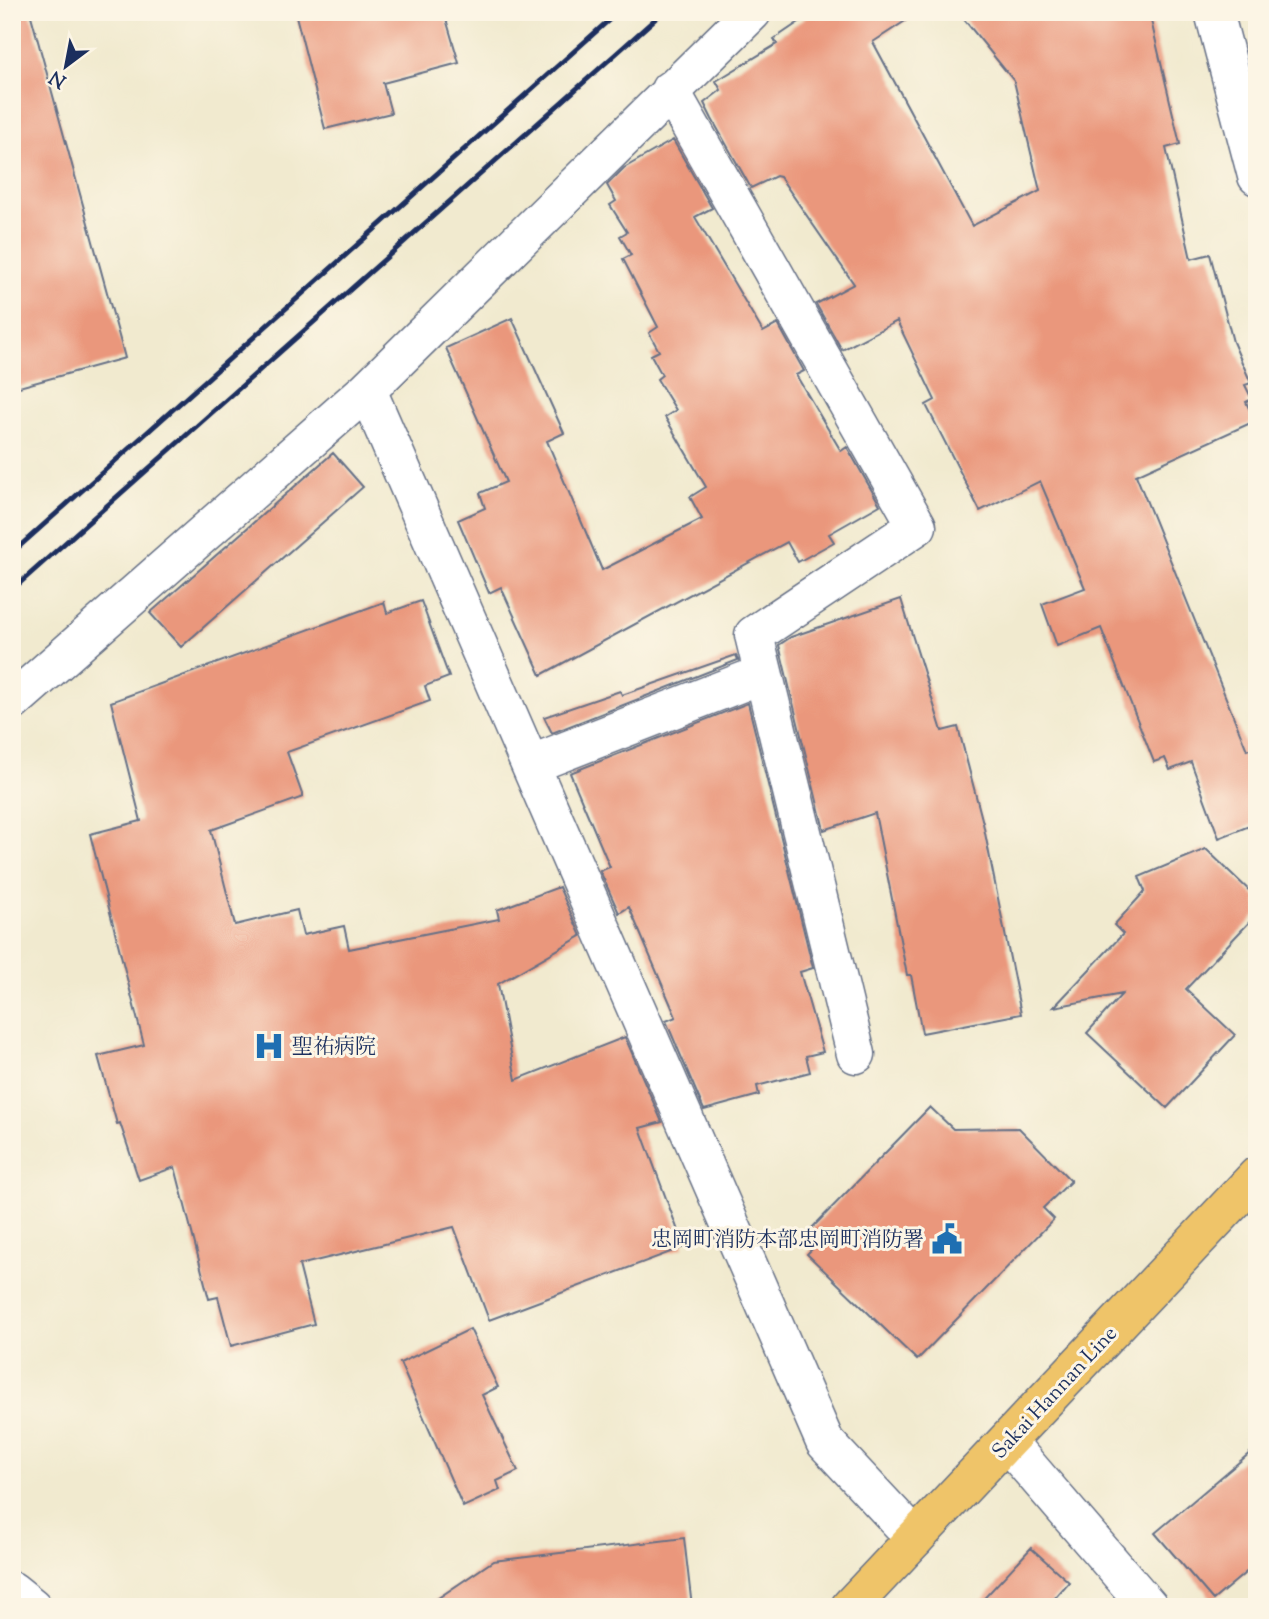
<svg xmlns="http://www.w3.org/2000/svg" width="1269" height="1619" viewBox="0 0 1269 1619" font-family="'Sorts Mill Goudy','Noto Serif JP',serif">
  <rect width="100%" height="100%" fill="#fcf5e5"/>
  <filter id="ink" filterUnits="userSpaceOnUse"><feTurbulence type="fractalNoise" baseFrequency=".0143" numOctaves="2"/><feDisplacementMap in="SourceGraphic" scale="14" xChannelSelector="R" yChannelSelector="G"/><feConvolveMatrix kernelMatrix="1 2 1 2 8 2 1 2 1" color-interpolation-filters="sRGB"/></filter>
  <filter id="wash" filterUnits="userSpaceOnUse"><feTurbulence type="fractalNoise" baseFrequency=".00686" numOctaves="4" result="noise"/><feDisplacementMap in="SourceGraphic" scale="28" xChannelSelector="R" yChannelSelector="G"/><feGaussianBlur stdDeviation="1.57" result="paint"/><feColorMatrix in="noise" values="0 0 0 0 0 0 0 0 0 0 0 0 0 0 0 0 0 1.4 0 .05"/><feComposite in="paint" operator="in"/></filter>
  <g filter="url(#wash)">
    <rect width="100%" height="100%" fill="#f1eacf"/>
    <g id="blocks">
      <path fill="#ea977c" d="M 12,12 L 30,12 L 125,358 L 12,389 Z
        M 295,12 L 444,12 L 459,63 L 383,83 L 391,113 L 325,129 Z
        M 814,12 L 919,12 L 873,42 L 972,226 L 1040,191 L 1014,81 L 958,12 L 1149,12 L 1180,144 L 1166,148 L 1191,259 L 1210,254 L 1233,342 L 1251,383 L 1245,385 L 1252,399 L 1246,402 L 1255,421 L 1136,475 L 1247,750 L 1257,746 L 1257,823 L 1219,838 L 1191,762 L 1170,770 L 1165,758 L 1154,762 L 1101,628 L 1057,646 L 1042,604 L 1085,588 L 1040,481 L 980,511 L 926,405 L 935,400 L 897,321 L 842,350 L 816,304 L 854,284 L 780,177 L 776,176 L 751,188 L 712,119 L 704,103 L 721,90 L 716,81 L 777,44 L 774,39 Z
        M 673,140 L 712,208 L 695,217 L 763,332 L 778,324 L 804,371 L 796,375 L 841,451 L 847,447 L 880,505 L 829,534 L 834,542 L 798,562 L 787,542 L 541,675 L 501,587 L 489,593 L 458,520 L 485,508 L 480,493 L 506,482 L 446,348 L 512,318 L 564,433 L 547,441 L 602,570 L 702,519 L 690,497 L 706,487 L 665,417 L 676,410 L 657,379 L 662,375 L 651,355 L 659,351 L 649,333 L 658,327 L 623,259 L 631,255 L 620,236 L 627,232 L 610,205 L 616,201 L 607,185 L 624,168 Z
        M 333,453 L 363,487 L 181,647 L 150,613 Z
        M 901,599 L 942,731 L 958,727 L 983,823 L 1021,1014 L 922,1033 L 911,975 L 907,975 L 875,813 L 824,830 L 779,645 L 791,637 Z
        M 421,601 L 449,677 L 425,686 L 430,701 L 287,752 L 303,797 L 211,830 L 235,925 L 297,910 L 303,935 L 344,926 L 349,949 L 499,919 L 497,910 L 559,887 L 581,936 L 498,984 L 516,1080 L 625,1037 L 662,1122 L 640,1128 L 684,1247 L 489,1320 L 454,1227 L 299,1265 L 314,1324 L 231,1346 L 218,1297 L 209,1299 L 175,1167 L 139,1180 L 120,1123 L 117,1124 L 98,1056 L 144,1045 L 90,834 L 141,821 L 111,702 L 384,602 L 387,613 Z
        M 736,655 L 738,660 L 552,733 L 544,717 L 620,691 L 622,695 Z
        M 748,703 L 813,968 L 800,972 L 823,1052 L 806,1056 L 810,1072 L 757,1086 L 759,1095 L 704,1110 L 666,1021 L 676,1017 L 629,907 L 619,913 L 600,871 L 610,867 L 570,773 Z
        M 1206,849 L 1257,898 L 1257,914 L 1186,989 L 1235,1035 L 1167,1108 L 1087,1033 L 1122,994 L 1054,1007 L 1123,934 L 1114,925 L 1145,891 L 1139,877 Z
        M 930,1107 L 953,1129 L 1019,1128 L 1071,1181 L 1043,1208 L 1054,1219 L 917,1360 L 807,1254 L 819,1242 L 808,1232 Z
        M 470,1329 L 498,1387 L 482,1395 L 518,1471 L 497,1481 L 500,1490 L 463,1507 L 400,1363 Z
        M 1257,1447 L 1257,1563 L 1213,1600 L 1155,1533 Z
        M 684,1538 L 692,1607 L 425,1607 L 493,1561 Z
        M 1031,1548 L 1069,1582 L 1047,1607 L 976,1607 Z"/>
    </g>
  </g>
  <g filter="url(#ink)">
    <use href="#blocks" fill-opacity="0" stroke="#667086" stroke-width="2"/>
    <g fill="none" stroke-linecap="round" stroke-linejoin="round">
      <g stroke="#667086" stroke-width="41">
        <path id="minor" d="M 752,12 L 367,390 L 825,1442 L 915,1538
          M 1214,12 L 1257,176
          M 670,90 L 917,526 L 754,635 L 856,1054
          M 12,702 L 367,390
          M 532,764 L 763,674
          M 1007,1442 L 1149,1607
          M 12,1591 L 32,1607"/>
      </g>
      <g stroke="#667086" stroke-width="41">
        <path id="major" d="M 850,1607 L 1257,1176"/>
      </g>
      <use href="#minor" stroke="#fff" stroke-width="38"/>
      <use href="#major" stroke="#efc469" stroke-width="38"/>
      <path stroke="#1b2f5e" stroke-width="5" d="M 12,553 L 618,12
        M 12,590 L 663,12"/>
    </g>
  </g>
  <defs>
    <g id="hospital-bare" transform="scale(2.415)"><path d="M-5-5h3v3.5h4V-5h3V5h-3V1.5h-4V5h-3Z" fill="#1f6fb2" stroke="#fcf5e5" stroke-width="2.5" paint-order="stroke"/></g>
    <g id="civic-bare" transform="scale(2.415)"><path d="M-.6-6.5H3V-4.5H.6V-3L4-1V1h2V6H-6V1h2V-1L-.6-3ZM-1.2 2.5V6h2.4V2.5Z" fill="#1f6fb2" stroke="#fcf5e5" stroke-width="2.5" paint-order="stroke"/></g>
  </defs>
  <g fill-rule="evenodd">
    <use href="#hospital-bare" x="269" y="1046"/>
    <use href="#civic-bare" x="947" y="1239"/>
  </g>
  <g text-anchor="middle" stroke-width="6" stroke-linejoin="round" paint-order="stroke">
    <g font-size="21" fill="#1b2f5e" stroke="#fcf5e5" text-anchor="start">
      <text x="292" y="1053">聖祐病院</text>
      <text x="924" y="1246" text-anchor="end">忠岡町消防本部忠岡町消防署</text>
    </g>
    <g font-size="21" fill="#1b2f5e" stroke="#fcf5e5">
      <text transform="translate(1054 1392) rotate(-47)" y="7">Sakai Hannan Line</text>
    </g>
  </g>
  <rect width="1269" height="1619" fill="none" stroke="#fcf5e5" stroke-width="42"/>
  <g transform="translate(66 66) rotate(212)" stroke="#fcf5e5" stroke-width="5" paint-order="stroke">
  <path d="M0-5L12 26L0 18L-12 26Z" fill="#1b2f5e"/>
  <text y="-10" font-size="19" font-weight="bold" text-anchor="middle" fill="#1b2f5e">N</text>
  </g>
</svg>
